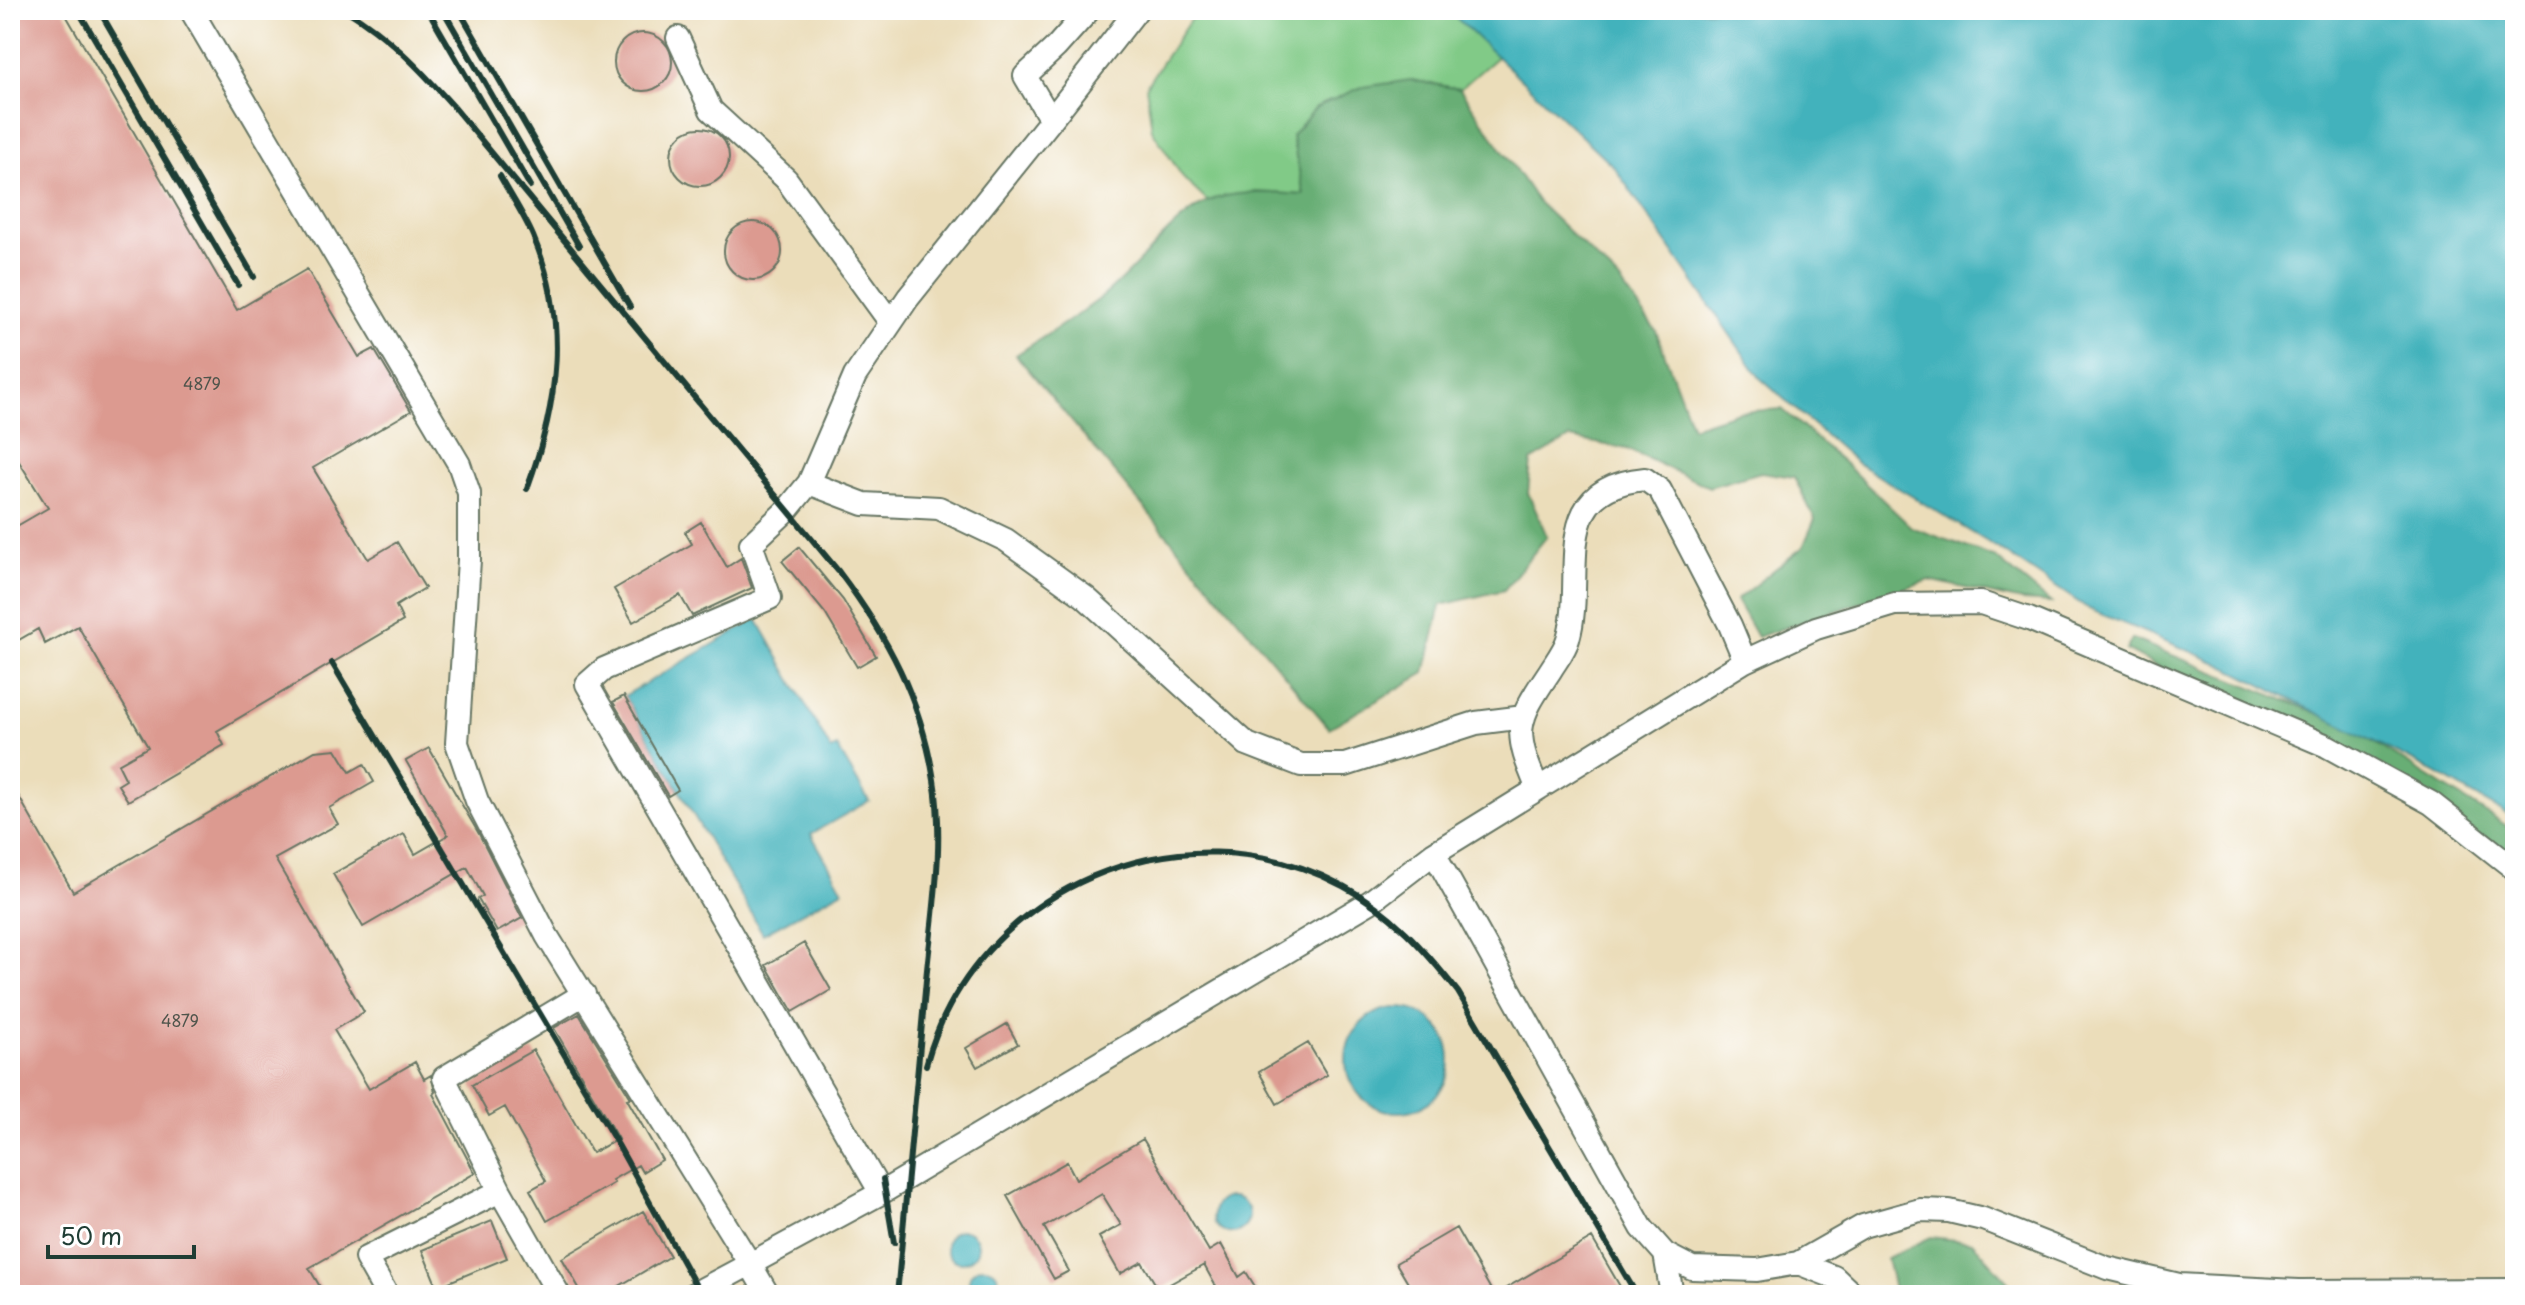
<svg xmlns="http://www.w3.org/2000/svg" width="2525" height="1305" viewBox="0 0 2525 1305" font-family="'Playpen Sans',sans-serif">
  <rect width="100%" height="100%" fill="#fff"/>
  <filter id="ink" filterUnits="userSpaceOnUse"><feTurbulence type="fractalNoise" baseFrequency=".0125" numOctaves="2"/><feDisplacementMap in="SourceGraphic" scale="16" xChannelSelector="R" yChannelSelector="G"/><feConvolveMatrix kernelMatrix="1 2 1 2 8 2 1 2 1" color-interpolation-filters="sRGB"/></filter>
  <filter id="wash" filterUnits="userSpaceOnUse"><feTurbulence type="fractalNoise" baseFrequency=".006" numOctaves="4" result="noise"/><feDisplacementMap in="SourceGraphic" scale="32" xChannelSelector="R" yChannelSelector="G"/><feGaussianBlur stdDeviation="1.8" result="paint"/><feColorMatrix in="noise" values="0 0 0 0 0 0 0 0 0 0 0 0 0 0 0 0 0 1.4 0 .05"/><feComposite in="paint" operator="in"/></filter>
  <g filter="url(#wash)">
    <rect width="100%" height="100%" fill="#ebddba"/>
    <path fill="#81ca87" stroke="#50845e" stroke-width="2" d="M 1197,10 L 1448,10 L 1498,56 L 1460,89 L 1411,80 L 1292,136 L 1304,195 L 1256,192 L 1208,202 L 1184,179 L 1152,130 L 1146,86 Z"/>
    <path fill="#68ae74" stroke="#447654" stroke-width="2" d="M 1411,80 L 1460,89 L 1538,202 L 1618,279 L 1656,331 L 1692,427 L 1738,412 L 1782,409 L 1844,463 L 1911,527 L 1996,558 L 2051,603 L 2022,601 L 1929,580 L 1757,637 L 1736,600 L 1803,547 L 1815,519 L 1794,477 L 1761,472 L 1709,487 L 1627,449 L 1570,438 L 1531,461 L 1528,493 L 1547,536 L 1504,590 L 1441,605 L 1425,673 L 1329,728 L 1016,355 C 1044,336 1075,318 1102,297 C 1138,269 1167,223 1207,202 C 1233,189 1275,193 1304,195 L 1292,136 L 1316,107 L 1362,87 Z
      M 2132,639 L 2344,724 L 2515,831 L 2515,861 L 2498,845 L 2126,650 Z
      M 1931,1237 L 1972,1242 L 2014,1288 L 2066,1293 L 2107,1291 L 2140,1295 L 1895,1295 L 1887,1258 Z"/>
    <path fill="#42b2bc" stroke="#307878" stroke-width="2" d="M 1448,10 L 2515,10 L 2515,819 L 2432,771 L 2216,662 L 2089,609 L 1999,549 L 1857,463 L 1760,378 L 1614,167 Z
      M 757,619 L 831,750 L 837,747 L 869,801 L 811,834 L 843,890 L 763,934 L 624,696 Z
      M1346 1060a52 52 0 1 1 104 0a52 52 0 1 1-104 0Z
      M1213 1215a18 18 0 1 1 36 0a18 18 0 1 1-36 0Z
      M946 1246a16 16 0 1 1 32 0a16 16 0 1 1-32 0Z
      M969 1282a15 15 0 1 1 30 0a15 15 0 1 1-30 0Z"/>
    <g id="blocks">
      <path fill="#dc9a90" d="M 10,10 L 63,10 L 237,310 L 307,269 L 359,357 L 374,349 L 411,411 L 313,468 L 368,559 L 397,542 L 425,588 L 396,606 L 403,621 L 217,731 L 224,745 L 128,801 L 118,785 L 126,780 L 118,764 L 148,747 L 78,626 L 45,644 L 38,629 L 10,645 L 10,530 L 48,508 L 18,460 L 10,464 Z
        M614 62a29 29 0 1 1 58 0a29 29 0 1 1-58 0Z
        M671 157a29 29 0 1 1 58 0a29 29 0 1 1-58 0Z
        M724 251a29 29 0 1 1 58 0a29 29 0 1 1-58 0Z
        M 701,522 L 727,567 L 741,558 L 752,588 L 692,616 L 680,595 L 633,622 L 614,589 L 692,544 L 685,532 Z
        M 799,547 L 843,600 L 876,656 L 857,667 L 825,613 L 782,561 Z
        M 624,696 L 678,790 L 668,796 L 613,702 Z
        M 429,748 L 479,834 L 522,918 L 497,932 L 478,899 L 483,896 L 467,867 L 363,927 L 333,874 L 404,834 L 415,854 L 448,835 L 406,761 Z
        M 336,749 L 350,772 L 364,764 L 374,782 L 329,808 L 338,824 L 275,859 L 364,1012 L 334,1030 L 369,1089 L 415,1062 L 424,1079 L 431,1075 L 435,1092 L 433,1094 L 475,1173 L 309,1268 L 325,1295 L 10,1295 L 10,781 L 73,892 L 315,751 Z
        M 804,943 L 831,990 L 793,1012 L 766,965 Z
        M 579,1014 L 631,1098 L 627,1099 L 662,1160 L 642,1172 L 638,1165 L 612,1180 L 614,1183 L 547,1221 L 530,1190 L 546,1181 L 505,1107 L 489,1116 L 472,1085 L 533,1050 L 592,1153 L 618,1139 L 554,1028 Z
        M 1007,1024 L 1018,1044 L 977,1067 L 966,1048 Z
        M 1308,1043 L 1327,1075 L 1277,1104 L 1259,1072 Z
        M 1143,1139 L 1209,1251 L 1221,1244 L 1239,1277 L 1246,1272 L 1256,1288 L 1247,1292 L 1249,1295 L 1214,1295 L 1219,1292 L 1204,1265 L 1159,1290 L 1142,1262 L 1120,1274 L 1099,1237 L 1121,1225 L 1102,1194 L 1044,1227 L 1069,1271 L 1054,1279 L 1007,1196 L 1067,1162 L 1076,1179 Z
        M 643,1211 L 670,1256 L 604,1295 L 583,1295 L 562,1258 Z
        M 492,1221 L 507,1258 L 437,1287 L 422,1250 Z
        M 1456,1228 L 1494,1295 L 1592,1238 L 1625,1295 L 1415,1295 L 1396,1263 Z"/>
    </g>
  </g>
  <g filter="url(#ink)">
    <use href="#blocks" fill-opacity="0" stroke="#667563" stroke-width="2"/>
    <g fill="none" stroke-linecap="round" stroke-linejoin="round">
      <g stroke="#667563" stroke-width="26">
        <path id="minor" d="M 191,10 L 459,464 L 469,493 L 469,560 L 457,743 L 477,801 L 547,936 L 750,1264 L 692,1295
          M 678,38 L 711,110 L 786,179 L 891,323
          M 1051,120 L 1137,10
          M 809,483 L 864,504 L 939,508 L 1006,540 L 1085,597 L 1247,744 L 1301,765 L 1345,765 L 1476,723 L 1524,717
          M 1538,789 C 1513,731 1515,723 1550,671 C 1556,661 1565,650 1568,639 C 1587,574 1546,488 1645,479 L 1660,490 L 1730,625 L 1745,661
          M 1434,853 L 1642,1228 L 1665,1254 L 1692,1268 L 1757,1270 L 1798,1263 L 1863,1226 L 1920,1210 L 1949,1211 L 1983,1219 L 2107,1268 L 2179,1285 L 2299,1291 L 2515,1290
          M 881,1193 L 587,684 L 604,669 L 770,598 L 751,544 L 787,510 L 809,483 L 855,376 L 908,298 L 1051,120 L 1025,76 L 1056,47 L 1089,10
          M 1665,1254 L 1672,1295
          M 1798,1263 L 1834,1277 L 1853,1295
          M 387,1295 L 366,1258 L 500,1191
          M 559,1295 L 500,1191 L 444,1078 L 584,994
          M 768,1295 L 750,1264 L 881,1193 L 1370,902 L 1434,853 L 1745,661 L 1816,628 L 1895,604 L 1981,603 L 2029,619 L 2327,746 L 2431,803 L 2515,869"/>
      </g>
      <use href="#minor" stroke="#fff" stroke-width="22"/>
      <path stroke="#1f3d34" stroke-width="6" d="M 78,10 L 238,285
        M 99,10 L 254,277
        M 346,10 C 390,37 419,68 453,106 L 839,572 C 888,637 921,699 934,780 C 945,845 932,915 926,980 C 917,1085 907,1190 897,1295
        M 428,10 L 530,186
        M 443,10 L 579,246
        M 459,10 L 630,307
        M 500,176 C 511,196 524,215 533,236 C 570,322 558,404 527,489
        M 332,663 L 618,1145 L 701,1295
        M 926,1065 C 974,889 1181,799 1343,886 C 1391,911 1425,950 1458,992 L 1637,1295
        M 883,1179 L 894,1243"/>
    </g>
  </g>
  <g text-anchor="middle" stroke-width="8" stroke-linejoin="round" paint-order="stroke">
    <g font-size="16" fill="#4e544b">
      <text x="202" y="390">4879</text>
      <text x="180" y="1027">4879</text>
    </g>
  </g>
  <rect width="2525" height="1305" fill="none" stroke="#fff" stroke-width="40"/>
  <path d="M48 1245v12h146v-12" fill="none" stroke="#1f3d34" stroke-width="4"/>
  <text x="60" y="1245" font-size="24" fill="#1f3d34" stroke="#ffffff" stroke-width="6" paint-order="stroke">50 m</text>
</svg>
